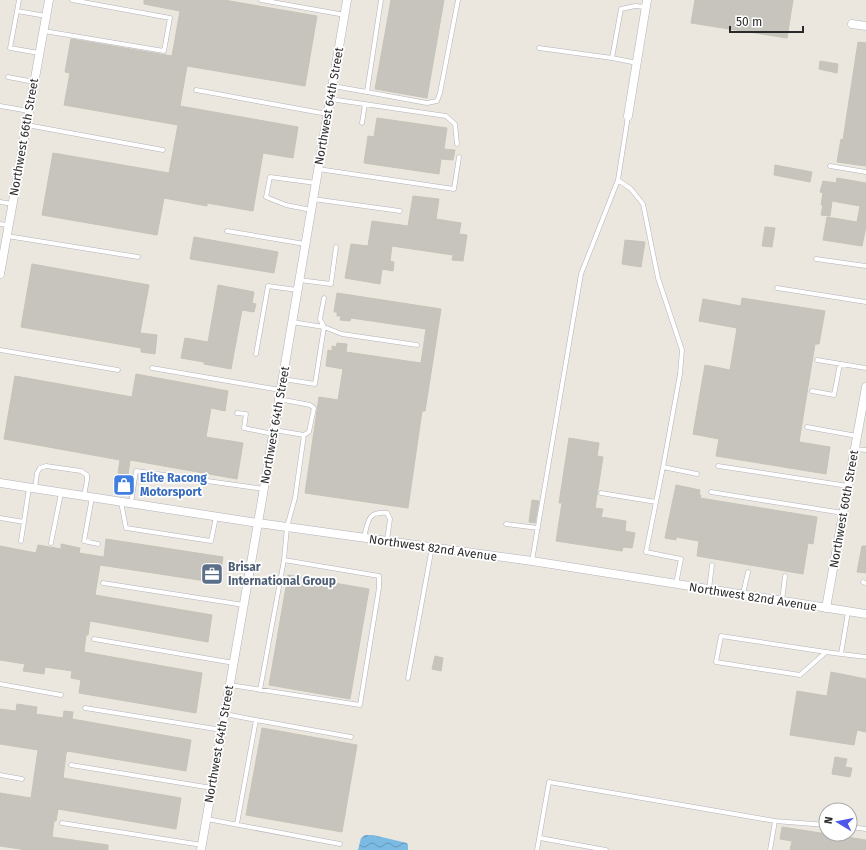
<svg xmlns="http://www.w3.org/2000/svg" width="866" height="850" viewBox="0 0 866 850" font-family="'Fira Sans',sans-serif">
  <defs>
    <pattern id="water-waves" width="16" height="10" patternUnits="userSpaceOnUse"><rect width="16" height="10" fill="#7bbae2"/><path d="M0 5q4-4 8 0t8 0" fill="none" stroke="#6597b7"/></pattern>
  </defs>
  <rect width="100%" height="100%" fill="#ebe7de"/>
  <path fill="url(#water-waves)" d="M 365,835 L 373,835 L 407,843 L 408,846 L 408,850 L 358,850 L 361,838 Z"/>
  <path fill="#c6c4bd" stroke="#c6c3b8" d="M 144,0 L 224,0 L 317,16 L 305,86 L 187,66 L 182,94 L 180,106 L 298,127 L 293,158 L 263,153 L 253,211 L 207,203 L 207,206 L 164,198 L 157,235 L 42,215 L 53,153 L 169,173 L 178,125 L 64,105 L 70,73 L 65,72 L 71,39 L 172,56 L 180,11 L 144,4 Z
    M 391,0 L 444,0 L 427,98 L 375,89 Z
    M 695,0 L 793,0 L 787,38 L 691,23 Z
    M 858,42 L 866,43 L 866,166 L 837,162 L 841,139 L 843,140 Z
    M 820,61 L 838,64 L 837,73 L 819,69 Z
    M 377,118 L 447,128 L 444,149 L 455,150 L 453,160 L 441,159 L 439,174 L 364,163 L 368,136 L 374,137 Z
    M 775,165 L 812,172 L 810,182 L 774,175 Z
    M 837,178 L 866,183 L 866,226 L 862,246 L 823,240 L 827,217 L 857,222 L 860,206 L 832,201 L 830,216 L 821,215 L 823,205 L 821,205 L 823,193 L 820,192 L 823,181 L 836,183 Z
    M 413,196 L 439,199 L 436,219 L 461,223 L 459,234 L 467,235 L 463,261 L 452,260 L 453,255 L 392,246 L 390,261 L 394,262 L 393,271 L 382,269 L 380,284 L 345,278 L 351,244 L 368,246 L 372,221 L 408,226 Z
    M 765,227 L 775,228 L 772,247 L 762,246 Z
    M 194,237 L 278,252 L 274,273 L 190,259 Z
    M 625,240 L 645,242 L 641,267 L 622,264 Z
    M 32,264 L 149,285 L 140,333 L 157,335 L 155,354 L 141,352 L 141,348 L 21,327 Z
    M 218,285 L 254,292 L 252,303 L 256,304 L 254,312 L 242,310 L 231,369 L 204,364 L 204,362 L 181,358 L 185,338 L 208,342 Z
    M 337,293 L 441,309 L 425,411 L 422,411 L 408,508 L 305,493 L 319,397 L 338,400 L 343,369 L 326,366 L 328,350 L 332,351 L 332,346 L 336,347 L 337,343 L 347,344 L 346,352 L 421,363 L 426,329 L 351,318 L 350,321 L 340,320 L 341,316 L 337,316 L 337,312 L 334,312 Z
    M 742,298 L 825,311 L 819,344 L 815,344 L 799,442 L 830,447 L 826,474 L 716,456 L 719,439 L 693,434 L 705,365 L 730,370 L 737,328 L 699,321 L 703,299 L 741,306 Z
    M 136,374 L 228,391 L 225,411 L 211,408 L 206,437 L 243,443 L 237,479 L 130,460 L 128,475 L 118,473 L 120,460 L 4,439 L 15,376 L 132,397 Z
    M 569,438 L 599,443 L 597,456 L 603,457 L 595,508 L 603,509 L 601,517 L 626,521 L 625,531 L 635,533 L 632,548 L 623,547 L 622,551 L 556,541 L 562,503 L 559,503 Z
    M 676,485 L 700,490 L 699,495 L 701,495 L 700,498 L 817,517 L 813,544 L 808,543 L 803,574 L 697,556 L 699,541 L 676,537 L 676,540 L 665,538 Z
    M 532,500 L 539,501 L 535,523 L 529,522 Z
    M 106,539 L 223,557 L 219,583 L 100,565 L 95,595 L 212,615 L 208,642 L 90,621 L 88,635 L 86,635 L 84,652 L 202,673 L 196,713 L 79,693 L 81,680 L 71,678 L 72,671 L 45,667 L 44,674 L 23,671 L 25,664 L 0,660 L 0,546 L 36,553 L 38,545 L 61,549 L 61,544 L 80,548 L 79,553 L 104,557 Z
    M 862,546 L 866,546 L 866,573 L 857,572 Z
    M 288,575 L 369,589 L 350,699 L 269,685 Z
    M 435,656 L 443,658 L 441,671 L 432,669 Z
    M 831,672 L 866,679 L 866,732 L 857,730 L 854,745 L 790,735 L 797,691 L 827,696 Z
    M 17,704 L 37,707 L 36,714 L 63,718 L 64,711 L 73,712 L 72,719 L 191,740 L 186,771 L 67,751 L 66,754 L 63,778 L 181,798 L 176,829 L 58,809 L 56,821 L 54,821 L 52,837 L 108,845 L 108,850 L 27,850 L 0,846 L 0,793 L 31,798 L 38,750 L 0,744 L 0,709 L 16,711 Z
    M 262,728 L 357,745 L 342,832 L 246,815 Z
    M 835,757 L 847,759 L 845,767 L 852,768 L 850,777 L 832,774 Z
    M 782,827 L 866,840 L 866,850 L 790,850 L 792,841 L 780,839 Z"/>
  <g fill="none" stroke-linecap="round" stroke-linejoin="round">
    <g stroke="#b1b2bc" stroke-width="5">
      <path id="service" d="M 261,0 L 345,15
        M 17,11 L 19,0
        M 44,31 L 164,51 L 170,18 L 72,0
        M 539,48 L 612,58
        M 39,53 L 10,48 L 17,11 L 46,16
        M 637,63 L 612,58 L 621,9 L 635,6 L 646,7
        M 8,77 L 34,82
        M 333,86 L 367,92 L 381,0
        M 196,90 L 327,114
        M 367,92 L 427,103 L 437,101 L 440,93 L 458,0
        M 330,99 L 446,116 L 455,124 L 457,144
        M 0,106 L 29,111
        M 362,123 L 365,104
        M 27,125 L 163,150
        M 830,166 L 866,172
        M 318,169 L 454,189 L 459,157
        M 618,180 L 631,189 L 643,204 L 658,278 L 682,350 L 680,374 L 663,467
        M 313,199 L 400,211
        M 0,202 L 13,204
        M 311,210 L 286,205 L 266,197 L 270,177 L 316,183
        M 0,224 L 8,225
        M 227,231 L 305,244
        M 7,236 L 138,257
        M 816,259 L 866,266
        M 299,280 L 331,284 L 336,247
        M 777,288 L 866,302
        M 324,298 L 320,319 L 324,327 L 342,334 L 417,345
        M 0,350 L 118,370
        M 256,354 L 268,286 L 297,290
        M 817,360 L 866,368
        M 152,368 L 280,390
        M 283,379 L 315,384 L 324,327 L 292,322
        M 812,391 L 834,395 L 840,364
        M 279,399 L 310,405 L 314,408 L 309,432 L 304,435
        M 237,413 L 246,414 L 244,428 L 273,434
        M 807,427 L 857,436
        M 855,449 L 866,450
        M 718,466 L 848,486
        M 35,488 L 37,473 L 40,468 L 46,466 L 81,471 L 87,475 L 87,480 L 84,496
        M 711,492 L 843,513
        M 601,493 L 656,502
        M 92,497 L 84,541 L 98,544
        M 121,502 L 126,528 L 211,541 L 216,517
        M 131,503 L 136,471 L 264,489
        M 0,518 L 24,522
        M 506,524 L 538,528
        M 364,538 C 368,522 367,511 387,513 L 390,519 L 387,541
        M 21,541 L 29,488
        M 51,543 L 61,493
        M 532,561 L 581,274 L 618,180 L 628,116
        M 863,582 L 866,583
        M 103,583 L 244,605
        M 676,584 L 681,559 L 646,552 L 663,467 L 697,474
        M 709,589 L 712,565
        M 743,594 L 748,572
        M 782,601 L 785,576
        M 94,639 L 234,663
        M 826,652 L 800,675 L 716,662 L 721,636 L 826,652 L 841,654 L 848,612
        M 841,654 L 866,657
        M 408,678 L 432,547
        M 0,684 L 61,695
        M 230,685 L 360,705 L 379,588 L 379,576 L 284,560 L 287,527 L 295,498 L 304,435 L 274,430
        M 260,690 L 284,560
        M 85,708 L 222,730
        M 225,714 L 256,720 L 237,824
        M 256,720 L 351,737
        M 71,765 L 212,788
        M 0,775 L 22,779
        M 207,819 L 340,844
        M 62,823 L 202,845
        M 850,827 L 866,829
        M 540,838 L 606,850
        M 537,850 L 549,782 L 775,821
        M 770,850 L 775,821 L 826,825"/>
    </g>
    <g stroke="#b1b2bc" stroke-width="9">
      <path id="minor" d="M 852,24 L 866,26
        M 628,116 L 647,0
        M 0,274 L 49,0
        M 0,483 L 258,523 L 532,561 L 866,614
        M 826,608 L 866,387
        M 201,850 L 258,523 L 347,0"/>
    </g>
    <use href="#service" stroke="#fff" stroke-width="4"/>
    <use href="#minor" stroke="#fff" stroke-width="8"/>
  </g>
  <defs>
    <g id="shop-square" transform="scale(1.15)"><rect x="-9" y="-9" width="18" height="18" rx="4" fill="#3f7fe0" stroke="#fff"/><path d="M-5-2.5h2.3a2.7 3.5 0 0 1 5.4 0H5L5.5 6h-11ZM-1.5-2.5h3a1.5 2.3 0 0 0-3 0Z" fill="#fff"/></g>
    <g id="office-square" transform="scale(1.15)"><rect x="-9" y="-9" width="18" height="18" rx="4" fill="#5c6f8a" stroke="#fff"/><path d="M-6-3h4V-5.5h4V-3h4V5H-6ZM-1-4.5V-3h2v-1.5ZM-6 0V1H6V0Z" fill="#fff"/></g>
  </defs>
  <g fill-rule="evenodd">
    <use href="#shop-square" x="124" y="485"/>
    <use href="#office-square" x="212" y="574"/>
  </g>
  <g text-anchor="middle" stroke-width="3.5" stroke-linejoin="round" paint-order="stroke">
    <g font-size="12" fill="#2a2a2a" stroke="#fff">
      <text transform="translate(329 106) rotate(-80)" y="4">Northwest 64th Street</text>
      <text transform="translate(24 137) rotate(-80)" y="4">Northwest 66th Street</text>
      <text transform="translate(275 425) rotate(-80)" y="4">Northwest 64th Street</text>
      <text transform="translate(844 509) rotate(-80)" y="4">Northwest 60th Street</text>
      <text transform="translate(433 548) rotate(8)" y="4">Northwest 82nd Avenue</text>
      <text transform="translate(753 597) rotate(9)" y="4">Northwest 82nd Avenue</text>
      <text transform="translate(219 744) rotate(-80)" y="4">Northwest 64th Street</text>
    </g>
    <g font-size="12" font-weight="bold" fill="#366cbe" stroke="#fff" text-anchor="start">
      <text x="140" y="482">Elite Racong<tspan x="140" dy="14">Motorsport</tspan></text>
    </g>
    <g font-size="12" font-weight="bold" fill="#4e5e75" stroke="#fff" text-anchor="start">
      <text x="228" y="571">Brisar<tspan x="228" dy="14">International Group</tspan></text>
    </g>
  </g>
  <g transform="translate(838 822) rotate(280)"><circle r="19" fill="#ffffff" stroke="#aaaaaa"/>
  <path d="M0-3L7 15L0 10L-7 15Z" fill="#4e57e8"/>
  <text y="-6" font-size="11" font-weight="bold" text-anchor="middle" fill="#2a2a2a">N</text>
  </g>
  <path d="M730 26v6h73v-6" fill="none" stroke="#2a2a2a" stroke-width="2"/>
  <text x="736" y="26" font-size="12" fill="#2a2a2a" stroke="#ffffff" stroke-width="3" paint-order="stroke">50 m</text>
</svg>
